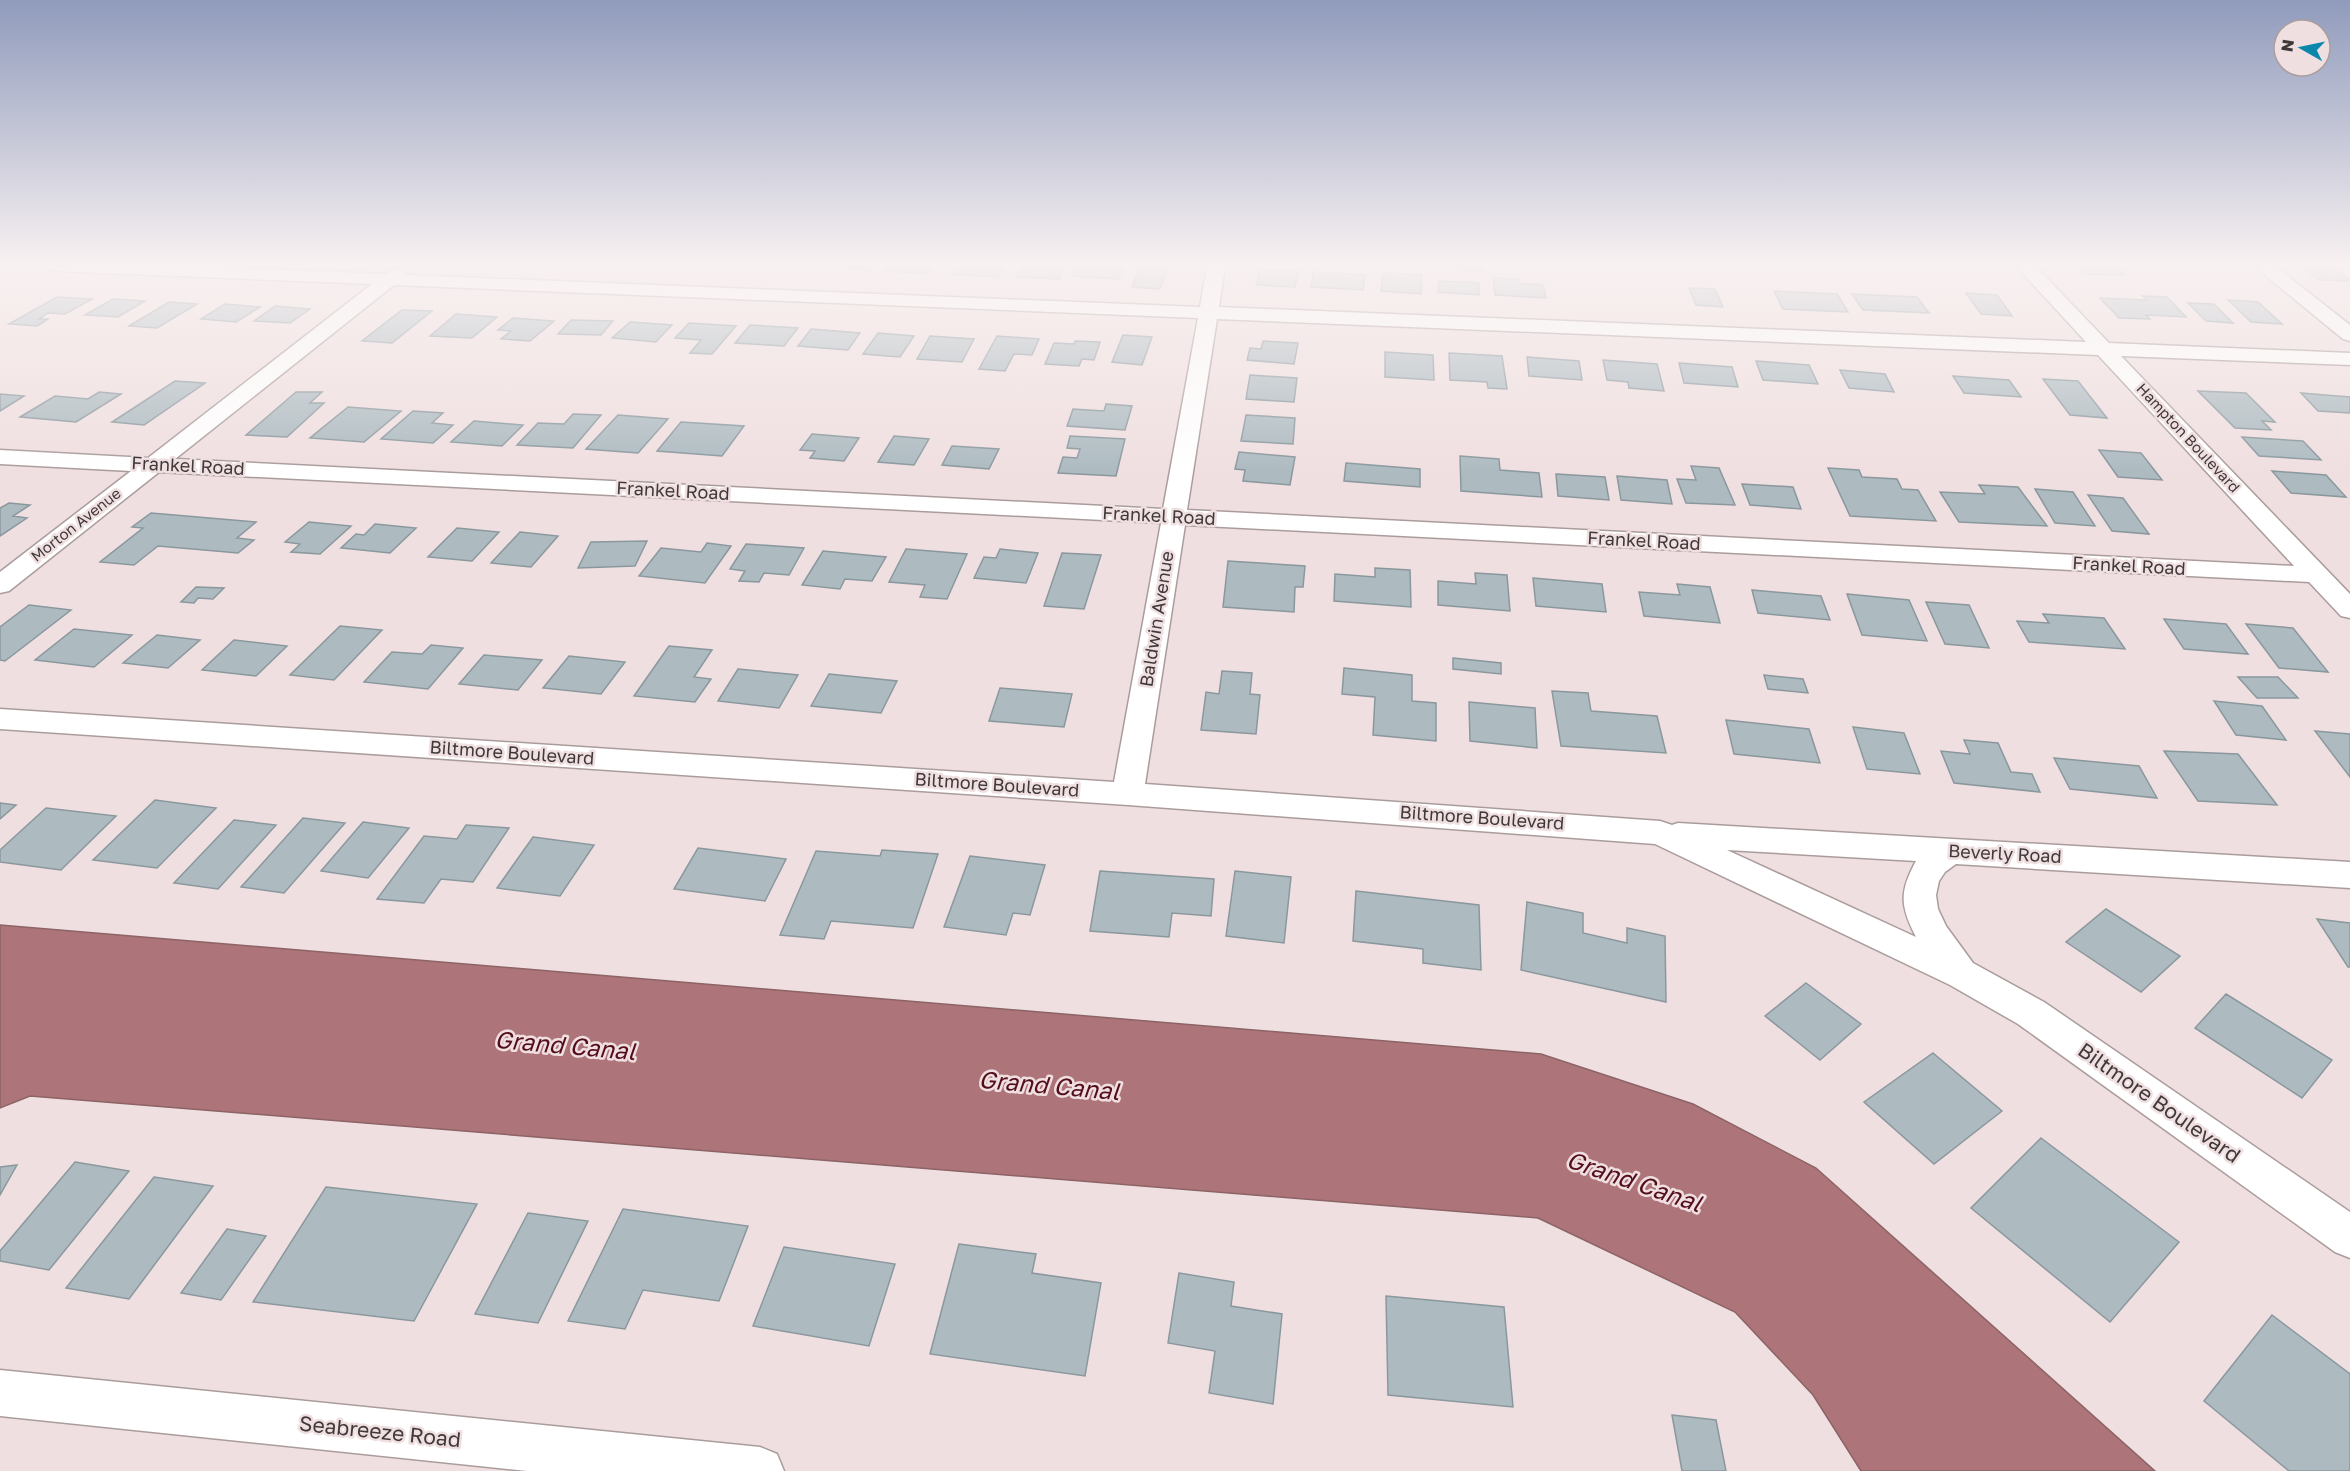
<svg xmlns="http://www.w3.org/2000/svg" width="2350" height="1471" viewBox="0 0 2350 1471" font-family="'Golos Text',sans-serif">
  <rect width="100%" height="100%" fill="#f0dfe0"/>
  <path fill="#ad7579" stroke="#8c6366" stroke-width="1.5" d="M 0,925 L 1541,1054 L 1693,1104 L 1816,1168 L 2155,1471 L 1861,1471 L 1813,1395 L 1735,1312 L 1538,1218 L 30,1096 L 0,1108 Z"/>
  <path fill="#adbbc1" stroke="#8a989e" stroke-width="1.5" d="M 832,266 L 872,266 L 869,270 L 831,268 Z
    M 889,266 L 932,266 L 927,274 L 885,271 Z
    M 958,266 L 1005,266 L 998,277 L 953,274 Z
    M 1022,266 L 1065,266 L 1059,279 L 1017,277 Z
    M 1078,266 L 1124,266 L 1118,279 L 1073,276 Z
    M 1140,266 L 1168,266 L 1160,289 L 1132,287 Z
    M 1457,266 L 1482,266 L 1482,271 L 1458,269 Z
    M 2077,266 L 2115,266 L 2125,275 L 2084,274 Z
    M 2302,266 L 2333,266 L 2350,281 L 2319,280 Z
    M 1260,270 L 1298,272 L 1295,287 L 1256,285 Z
    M 1313,272 L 1365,275 L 1363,290 L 1311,287 Z
    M 1383,273 L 1422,275 L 1421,294 L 1381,291 Z
    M 1493,278 L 1518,279 L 1519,283 L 1543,285 L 1546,298 L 1495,295 Z
    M 1439,281 L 1479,283 L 1479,295 L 1438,292 Z
    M 1689,288 L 1715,289 L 1723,307 L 1696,305 Z
    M 1774,291 L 1837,294 L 1848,312 L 1783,309 Z
    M 1966,293 L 1997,295 L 2012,316 L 1981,314 Z
    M 1852,294 L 1917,297 L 1929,313 L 1863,310 Z
    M 2143,296 L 2167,297 L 2186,317 L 2146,315 L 2150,319 L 2119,318 L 2100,298 L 2147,300 Z
    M 57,297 L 92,299 L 65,314 L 48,313 L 39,319 L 48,319 L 37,326 L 9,324 Z
    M 113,299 L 145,301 L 118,317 L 85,315 Z
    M 2228,300 L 2258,302 L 2282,324 L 2251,322 Z
    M 169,302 L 197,304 L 157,328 L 129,326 Z
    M 2188,303 L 2214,304 L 2233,323 L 2206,321 Z
    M 225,304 L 260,307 L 236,322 L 201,319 Z
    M 275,306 L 310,309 L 290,323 L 254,321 Z
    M 402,310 L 432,311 L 392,343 L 362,341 Z
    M 456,314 L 497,317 L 472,338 L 430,336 Z
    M 513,318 L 554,321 L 530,341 L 501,339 L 511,331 L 498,330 Z
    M 571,320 L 613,321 L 601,335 L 558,334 Z
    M 630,322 L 672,325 L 656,342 L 612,338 Z
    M 689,323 L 736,326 L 712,354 L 690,353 L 701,340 L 675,338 Z
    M 750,325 L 798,328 L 784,346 L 735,343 Z
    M 811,329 L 860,333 L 848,350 L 798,346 Z
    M 878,333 L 914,336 L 900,357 L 863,354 Z
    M 1123,335 L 1152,337 L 1142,365 L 1112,362 Z
    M 930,336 L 974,339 L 962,362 L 917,359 Z
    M 997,336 L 1039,339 L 1032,355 L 1014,354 L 1005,371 L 979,369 Z
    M 1075,341 L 1100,342 L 1094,360 L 1082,359 L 1079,366 L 1045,364 L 1054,343 L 1074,344 Z
    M 1263,341 L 1298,343 L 1294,364 L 1247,360 L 1250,348 L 1261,349 Z
    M 1385,352 L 1433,355 L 1434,380 L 1385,377 Z
    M 1449,353 L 1502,356 L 1507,389 L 1488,388 L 1487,382 L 1450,380 Z
    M 1527,357 L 1579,361 L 1582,380 L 1529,376 Z
    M 1603,360 L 1657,364 L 1664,391 L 1629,388 L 1628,382 L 1607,380 Z
    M 1756,361 L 1809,365 L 1818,384 L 1763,380 Z
    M 1679,363 L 1732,367 L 1738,387 L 1684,383 Z
    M 1840,370 L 1885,374 L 1894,392 L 1849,388 Z
    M 1250,375 L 1297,378 L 1294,402 L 1246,399 Z
    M 1953,376 L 2009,380 L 2021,397 L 1964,393 Z
    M 2043,379 L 2078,381 L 2107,418 L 2070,415 Z
    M 175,381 L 205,383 L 144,425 L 112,422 Z
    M 2198,391 L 2246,393 L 2275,422 L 2262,421 L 2271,430 L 2235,428 Z
    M 99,392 L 121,394 L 76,422 L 20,417 L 55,396 L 88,399 Z
    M 296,392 L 322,392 L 310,403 L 324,403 L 287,437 L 246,435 Z
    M 2301,393 L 2350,397 L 2350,413 L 2318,411 Z
    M 0,394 L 24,396 L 0,411 Z
    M 1106,404 L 1132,406 L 1125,430 L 1067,426 L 1073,409 L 1104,411 Z
    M 348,407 L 401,411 L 364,442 L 310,438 Z
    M 413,411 L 443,413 L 432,423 L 453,425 L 433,443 L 381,439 Z
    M 573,414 L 601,415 L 573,448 L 517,445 L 538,423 L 564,424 Z
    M 618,415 L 668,419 L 638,453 L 586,449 Z
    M 1246,415 L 1295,418 L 1293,444 L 1241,441 Z
    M 474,421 L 523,425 L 502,446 L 451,442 Z
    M 681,422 L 744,426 L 722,456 L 657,451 Z
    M 812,434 L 859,438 L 844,461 L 810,458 L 815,451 L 800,450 Z
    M 894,436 L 929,439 L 914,465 L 878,462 Z
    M 1070,436 L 1125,439 L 1116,476 L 1058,473 L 1063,457 L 1077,458 L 1080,449 L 1067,448 Z
    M 2242,437 L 2303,441 L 2321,460 L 2259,456 Z
    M 952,446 L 999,449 L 989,469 L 942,465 Z
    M 2099,450 L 2141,453 L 2162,480 L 2118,477 Z
    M 1239,452 L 1295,457 L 1290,485 L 1243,481 L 1245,470 L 1235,469 Z
    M 1460,456 L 1499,459 L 1500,470 L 1539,473 L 1542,497 L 1461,491 Z
    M 1346,463 L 1420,469 L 1420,487 L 1344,481 Z
    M 1691,466 L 1719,468 L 1735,505 L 1686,503 L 1677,479 L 1696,480 Z
    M 1828,468 L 1859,470 L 1862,477 L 1897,479 L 1902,489 L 1918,490 L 1936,521 L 1850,516 Z
    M 2272,471 L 2326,475 L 2346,497 L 2291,493 Z
    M 1556,474 L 1605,477 L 1609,500 L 1558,496 Z
    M 1617,476 L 1667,480 L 1672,504 L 1621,500 Z
    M 1742,484 L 1793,487 L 1801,509 L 1750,505 Z
    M 1979,485 L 2018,487 L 2047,526 L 1959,522 L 1940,492 L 1985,494 Z
    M 2035,489 L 2073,492 L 2095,526 L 2055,523 Z
    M 2088,495 L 2123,498 L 2149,534 L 2112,531 Z
    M 9,503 L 30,505 L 13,516 L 27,518 L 0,536 L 0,508 Z
    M 151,513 L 256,522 L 237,538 L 254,540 L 238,553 L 158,546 L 134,565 L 100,562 L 143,528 L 132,527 Z
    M 309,522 L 351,526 L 320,554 L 291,552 L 300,544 L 285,542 Z
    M 375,524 L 416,528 L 390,553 L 341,548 L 356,534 L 364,535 Z
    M 457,528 L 499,532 L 472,561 L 428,557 Z
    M 520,532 L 558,536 L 531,567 L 491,563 Z
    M 647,541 L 635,566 L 578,568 L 591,542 Z
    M 707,543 L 731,546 L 705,583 L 639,576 L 661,548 L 701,552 Z
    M 746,544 L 804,548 L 789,575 L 764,573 L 759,582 L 739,581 L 745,571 L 730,569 Z
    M 906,549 L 967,554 L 947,599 L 920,597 L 925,585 L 889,582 Z
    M 1000,549 L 1038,553 L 1026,583 L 974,578 L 984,557 L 996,558 Z
    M 823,551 L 886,557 L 872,581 L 845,579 L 840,589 L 802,585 Z
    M 1062,553 L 1101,555 L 1084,609 L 1044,606 Z
    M 1228,561 L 1305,566 L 1303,587 L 1295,587 L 1294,612 L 1223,607 Z
    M 1375,568 L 1410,570 L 1411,607 L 1334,601 L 1335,574 L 1375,577 Z
    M 1475,573 L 1507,575 L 1510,611 L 1438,605 L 1438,581 L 1476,584 Z
    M 1533,578 L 1602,584 L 1606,612 L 1536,606 Z
    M 1677,584 L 1710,587 L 1720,623 L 1644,616 L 1639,592 L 1680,595 Z
    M 196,587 L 224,588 L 213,599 L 198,598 L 194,603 L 181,602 Z
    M 1752,590 L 1821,596 L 1830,620 L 1758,613 Z
    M 1847,594 L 1909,600 L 1927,641 L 1862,635 Z
    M 1926,602 L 1969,605 L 1989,648 L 1945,644 Z
    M 29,605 L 71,610 L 5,661 L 0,660 L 0,627 Z
    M 2043,614 L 2104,618 L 2125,649 L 2029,642 L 2017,621 L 2049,623 Z
    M 2164,619 L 2226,624 L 2248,654 L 2184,649 Z
    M 2246,624 L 2293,628 L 2328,672 L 2279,668 Z
    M 340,626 L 382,630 L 334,680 L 290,675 Z
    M 74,629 L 132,635 L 94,667 L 35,660 Z
    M 157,635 L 200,640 L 168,668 L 123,663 Z
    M 234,640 L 287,646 L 256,676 L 202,670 Z
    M 431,645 L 463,648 L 428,689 L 364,682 L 392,652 L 422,654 Z
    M 669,646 L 712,650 L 694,677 L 711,679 L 695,702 L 634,696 Z
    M 484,655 L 542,660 L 518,690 L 459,684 Z
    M 569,656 L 625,662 L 601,694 L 543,688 Z
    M 1453,658 L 1501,663 L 1501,674 L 1453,669 Z
    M 1344,668 L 1412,675 L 1412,701 L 1436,703 L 1436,741 L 1373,735 L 1375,697 L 1342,694 Z
    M 738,669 L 798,675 L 779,708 L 718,701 Z
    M 1222,671 L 1252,673 L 1250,694 L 1260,695 L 1256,734 L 1201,730 L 1206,692 L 1219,694 Z
    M 829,674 L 897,681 L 881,713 L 811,706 Z
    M 1764,675 L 1803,679 L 1808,693 L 1768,689 Z
    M 2238,677 L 2278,677 L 2298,698 L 2257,698 Z
    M 1000,688 L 1072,694 L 1064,727 L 989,721 Z
    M 1552,691 L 1588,693 L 1591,711 L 1657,716 L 1666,753 L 1561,746 Z
    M 2214,701 L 2262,706 L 2286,740 L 2236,735 Z
    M 1469,702 L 1535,708 L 1537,748 L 1470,741 Z
    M 1726,720 L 1809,729 L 1820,763 L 1734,754 Z
    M 1853,727 L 1904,733 L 1920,774 L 1867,769 Z
    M 2315,731 L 2350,734 L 2350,777 Z
    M 1964,740 L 1998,743 L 2011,772 L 2032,774 L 2040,792 L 1954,783 L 1941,751 L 1970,754 Z
    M 2164,751 L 2238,754 L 2277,805 L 2198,801 Z
    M 2054,758 L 2139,766 L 2157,798 L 2070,789 Z
    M 155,800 L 216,808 L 157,868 L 93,860 Z
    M 0,803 L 16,805 L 0,819 Z
    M 46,808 L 116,816 L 61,870 L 0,862 L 0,850 Z
    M 303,818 L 345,823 L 284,893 L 241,887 Z
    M 234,820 L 276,825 L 218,889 L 174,883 Z
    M 363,822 L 409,828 L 368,878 L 321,871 Z
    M 466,825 L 509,828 L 473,882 L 441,879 L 424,903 L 377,899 L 424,836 L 457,839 Z
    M 533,837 L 594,845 L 560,896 L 497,888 Z
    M 698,848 L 786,859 L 765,901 L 674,889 Z
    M 882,850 L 938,854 L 913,928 L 831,921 L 824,939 L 780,935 L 816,851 L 880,856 Z
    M 970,856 L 1045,865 L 1030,915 L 1013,913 L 1006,935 L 944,927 Z
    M 1100,871 L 1214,879 L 1211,916 L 1172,913 L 1169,937 L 1090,931 Z
    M 1235,871 L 1291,877 L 1284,943 L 1226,936 Z
    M 1356,891 L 1479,905 L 1481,970 L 1423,963 L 1423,949 L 1353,941 Z
    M 1527,902 L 1583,913 L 1583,933 L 1627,943 L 1627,928 L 1665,936 L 1666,1002 L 1521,970 Z
    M 2106,909 L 2180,956 L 2141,992 L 2066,942 Z
    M 2317,919 L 2350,923 L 2350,967 L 2348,967 Z
    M 1806,983 L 1861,1024 L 1820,1060 L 1765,1016 Z
    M 2226,994 L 2332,1060 L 2302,1098 L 2195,1028 Z
    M 1933,1053 L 2002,1111 L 1934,1164 L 1864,1102 Z
    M 2041,1138 L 2179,1242 L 2110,1322 L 1971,1208 Z
    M 75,1162 L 129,1171 L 49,1270 L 0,1261 L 0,1251 Z
    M 17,1165 L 0,1195 L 0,1167 Z
    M 154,1177 L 213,1186 L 129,1299 L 66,1288 Z
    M 326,1187 L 477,1204 L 414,1321 L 253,1302 Z
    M 623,1209 L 748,1226 L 719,1301 L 643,1290 L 625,1329 L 568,1321 Z
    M 528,1213 L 588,1221 L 538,1323 L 475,1314 Z
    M 227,1229 L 266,1236 L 221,1300 L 181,1293 Z
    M 959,1244 L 1036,1254 L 1032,1273 L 1101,1283 L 1085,1376 L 930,1354 Z
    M 784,1247 L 895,1264 L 869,1346 L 753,1326 Z
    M 1179,1273 L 1234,1282 L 1231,1306 L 1282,1314 L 1273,1404 L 1209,1393 L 1215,1351 L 1168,1343 Z
    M 1386,1296 L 1504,1307 L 1513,1407 L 1388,1395 Z
    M 2272,1315 L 2350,1374 L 2350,1471 L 2289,1471 L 2204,1401 Z
    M 1672,1415 L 1716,1420 L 1726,1471 L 1682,1471 Z"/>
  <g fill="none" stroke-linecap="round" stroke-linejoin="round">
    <g stroke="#ab9c9c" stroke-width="3">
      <path id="minor" d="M 46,266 L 197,266 L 386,274 L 397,268 L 404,270 L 406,275 L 1200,307 L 1207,266 L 1225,266 L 1219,307 L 2086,342 L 2016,266 L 2035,266 L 2109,343 L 2350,353 L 2350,365 L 2121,356 L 2350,594 L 2350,618 L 2341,616 L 2309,582 L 1185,525 L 1145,784 L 1660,821 L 1672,825 L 1678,823 L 2350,862 L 2350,888 L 1956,864 L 1945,872 L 1939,881 L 1936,895 L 1938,909 L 1946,926 L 1973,963 L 2044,1002 L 2350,1212 L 2350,1258 L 2335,1252 L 2018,1024 L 1950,985 L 1655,844 L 1128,805 L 0,729 L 0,709 L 1114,782 L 1161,523 L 159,472 L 9,591 L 0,593 L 0,572 L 131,471 L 0,464 L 0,450 L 148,458 L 372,284 L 55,271 L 49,270 ZM 394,285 L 1198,318 L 1163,509 L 175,459 ZM 1217,319 L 2098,355 L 2294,566 L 1187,510 ZM 1727,850 L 1916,861 C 1899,892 1900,906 1916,937 Z
        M 2254,266 L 2275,266 L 2350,325 L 2350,341 L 2343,339 Z
        M 0,1370 L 760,1447 L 777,1454 L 784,1471 L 527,1471 L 0,1416 Z"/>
    </g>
    <use href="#minor" fill="#fff" fill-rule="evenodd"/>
  </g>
  <linearGradient id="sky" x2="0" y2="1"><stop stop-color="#909bbc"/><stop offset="0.56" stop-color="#f8f1f1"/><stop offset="1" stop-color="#f8f1f1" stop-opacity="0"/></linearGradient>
  <rect width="2350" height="472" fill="url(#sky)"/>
  <g text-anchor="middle" stroke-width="5" stroke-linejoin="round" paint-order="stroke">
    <g font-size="15" fill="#40393a" stroke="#f0dfe0">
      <text transform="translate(2188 438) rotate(47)" y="5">Hampton Boulevard</text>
      <text transform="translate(76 525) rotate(-38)" y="5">Morton Avenue</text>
    </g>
    <g font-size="18" fill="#40393a" stroke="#f0dfe0">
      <text transform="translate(188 466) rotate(3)" y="6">Frankel Road</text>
      <text transform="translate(673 491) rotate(3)" y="6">Frankel Road</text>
      <text transform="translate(1159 516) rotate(3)" y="6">Frankel Road</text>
      <text transform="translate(1644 541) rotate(3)" y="6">Frankel Road</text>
      <text transform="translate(2129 566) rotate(3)" y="6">Frankel Road</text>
      <text transform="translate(1157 619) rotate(-81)" y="6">Baldwin Avenue</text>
      <text transform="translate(512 753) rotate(4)" y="6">Biltmore Boulevard</text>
      <text transform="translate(997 785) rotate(4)" y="6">Biltmore Boulevard</text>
      <text transform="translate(1482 818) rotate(4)" y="6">Biltmore Boulevard</text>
      <text transform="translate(2005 854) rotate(3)" y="6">Beverly Road</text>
    </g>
    <g font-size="21" fill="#40393a" stroke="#f0dfe0">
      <text transform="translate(2159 1103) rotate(35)" y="7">Biltmore Boulevard</text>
      <text transform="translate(380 1432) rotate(6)" y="7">Seabreeze Road</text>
    </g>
    <g font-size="24" font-style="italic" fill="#530d1b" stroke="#f0dfe0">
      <text transform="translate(565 1046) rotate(5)" y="8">Grand Canal</text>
      <text transform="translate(1049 1086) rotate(5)" y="8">Grand Canal</text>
      <text transform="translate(1634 1182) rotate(19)" y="8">Grand Canal</text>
    </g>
  </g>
  <g transform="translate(2302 48) rotate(279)"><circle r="28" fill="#f0dfe0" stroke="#aa9d9e" stroke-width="1.5"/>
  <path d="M0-4.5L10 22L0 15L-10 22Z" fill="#0a87aa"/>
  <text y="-9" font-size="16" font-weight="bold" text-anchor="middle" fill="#40393a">N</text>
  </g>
</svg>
